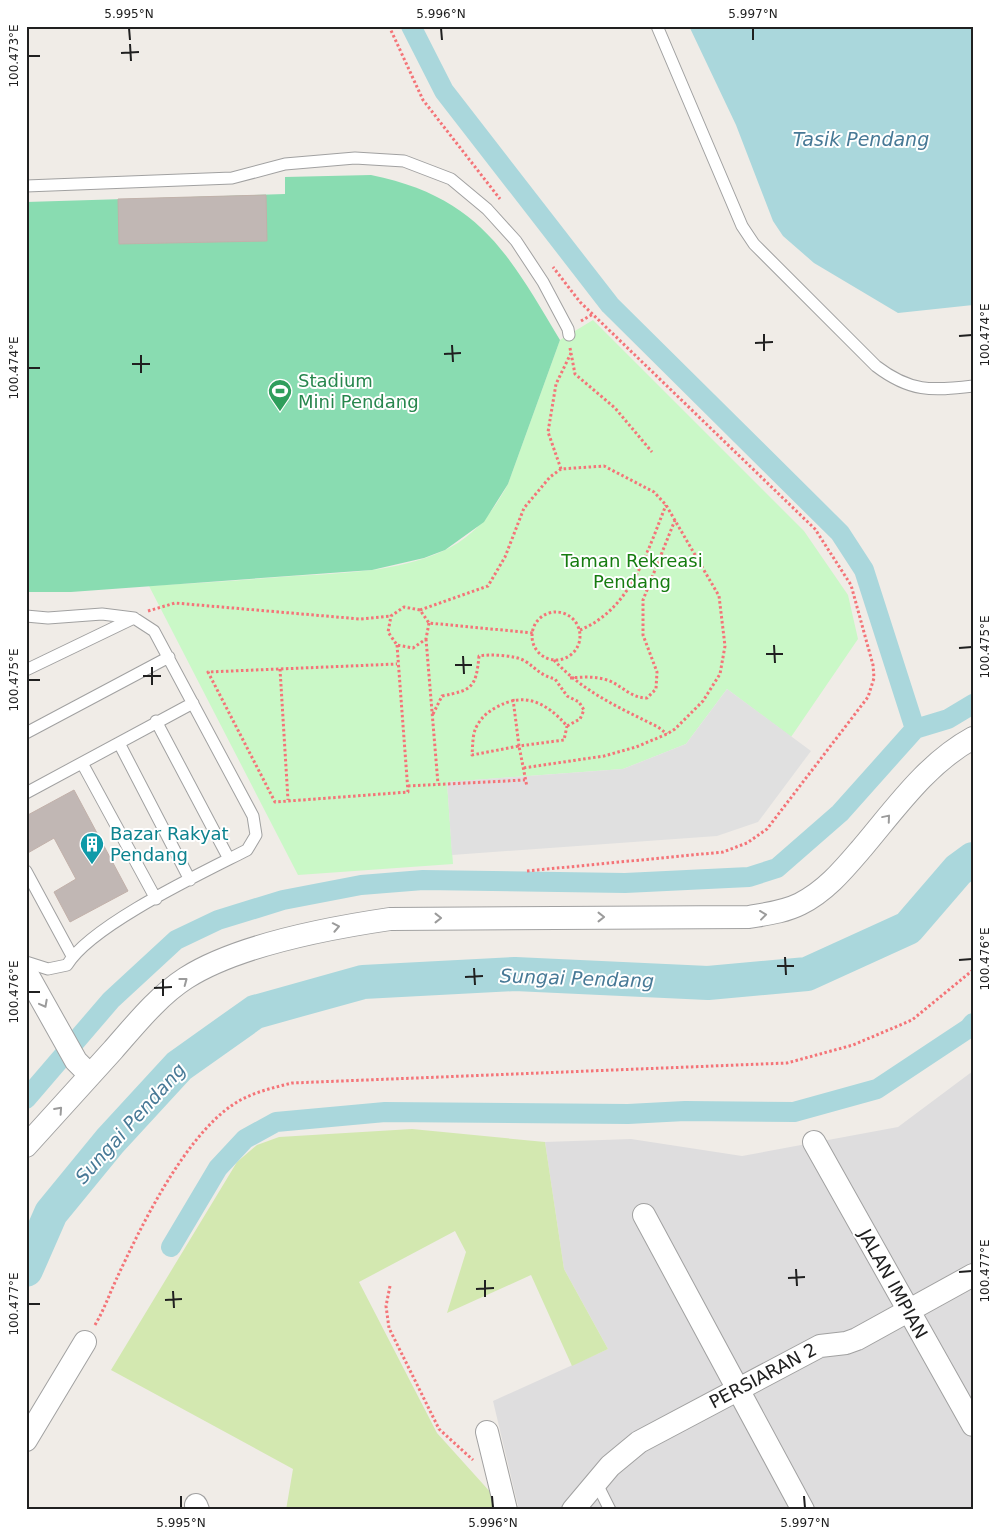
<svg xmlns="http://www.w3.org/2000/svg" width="999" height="1536" viewBox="0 0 999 1536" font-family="'DejaVu Sans',sans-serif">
  <rect width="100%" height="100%" fill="#f0ece7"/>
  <path fill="#deddde" d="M 973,1071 L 973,1510 L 519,1510 L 493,1401 L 608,1349 L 564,1269 L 545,1142 L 631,1139 L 742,1156 L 898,1127 Z"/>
  <path fill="#d3e8b0" d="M 412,1129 L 545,1142 L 564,1269 L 608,1349 L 572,1366 L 531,1275 L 447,1313 L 466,1252 L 455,1231 L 359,1282 L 437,1433 L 492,1494 L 495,1510 L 286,1510 L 293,1469 L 111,1370 L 237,1162 L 257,1145 L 279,1137 Z"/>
  <path fill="#caf8c7" d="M 593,320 L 804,531 L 848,595 L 858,639 L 791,737 L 727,689 L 686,744 L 623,769 L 447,782 L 453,864 L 298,875 L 149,586 C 198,583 246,580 294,576 C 344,573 397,572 443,551 C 474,537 493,512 508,484 L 560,340 Z"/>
  <path fill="#89dcb1" d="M 371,175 C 479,197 508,253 560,340 L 508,484 L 484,522 L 445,550 L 424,558 L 372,570 L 71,592 L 26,592 L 26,202 L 285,194 L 285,177 Z"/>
  <path fill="#e0e0e0" d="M 727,689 L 811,751 L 758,822 L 717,836 L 452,855 L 447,782 L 623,769 L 686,744 Z"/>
  <path fill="#aad7dc" d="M 689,26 L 973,26 L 973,305 L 898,313 L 814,263 L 783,236 L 773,221 L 736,125 Z"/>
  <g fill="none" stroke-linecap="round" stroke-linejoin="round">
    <path stroke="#aad7dc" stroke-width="20" d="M 411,26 L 444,91 L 610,305 L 840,533 L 864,570 L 915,729
      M 26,1099 L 111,1000 L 176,940 L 218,920 L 283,900 L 361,885 L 423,880 L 625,883 L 749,877 L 777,868 L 840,813 L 915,729 L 948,719 L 973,704
      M 171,1247 L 218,1168 L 245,1139 L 276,1122 L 385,1112 L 628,1114 L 685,1111 L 794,1112 L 877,1089 L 969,1028 L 973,1023"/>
    <path stroke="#aad7dc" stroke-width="34" d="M 26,1270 L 51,1213 L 110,1141 L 179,1066 L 255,1012 L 363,982 L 515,974 L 708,983 L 807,974 L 908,928 L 958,870 L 973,859"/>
  </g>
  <path fill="#c1b7b4" stroke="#c2b1aa" d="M 266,195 L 267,241 L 119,244 L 118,199 Z
    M 74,790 L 128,891 L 70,922 L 54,892 L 76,879 L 54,838 L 26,854 L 26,816 Z"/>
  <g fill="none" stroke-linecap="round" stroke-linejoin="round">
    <g stroke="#a1a1a1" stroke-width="13">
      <path id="service" d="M 657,26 L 742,226 L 754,244 L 876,366 C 910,392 931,391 973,386
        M 26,186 L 232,178 L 285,164 L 355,158 L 404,161 L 451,179 L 487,209 L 516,241 L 543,282 L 568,329 L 569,335
        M 26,616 L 48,618 L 102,614 L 134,618 L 154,631 L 253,816 L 256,835 L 247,850 C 202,873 91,925 67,965 L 48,969 L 26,962
        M 26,670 L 134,618
        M 156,721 L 229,859
        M 26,733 L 169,657
        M 119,743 L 190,880
        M 82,763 L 156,899
        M 26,793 L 193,703
        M 26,871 L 72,956
        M 596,1482 L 610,1510"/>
    </g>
    <g stroke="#a1a1a1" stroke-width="24">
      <path id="minor" d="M 26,972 L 76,1061 L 90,1075
        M 814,1142 L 973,1425
        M 26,1146 C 55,1114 84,1082 113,1050 C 135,1025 158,996 186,978 C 238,945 329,928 390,919 L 749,917 C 766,914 784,912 800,904 C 826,891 844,869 862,848 C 895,809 927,763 973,738
        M 644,1215 L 803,1510
        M 487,1432 L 506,1510
        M 26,1440 L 85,1342
        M 196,1505 L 198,1510
        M 573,1510 L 610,1466 L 639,1442 L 820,1346 L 846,1343 L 857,1339 L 973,1275"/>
    </g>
    <path stroke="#f47478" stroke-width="3" stroke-dasharray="2.5 2.5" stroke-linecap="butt" d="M 389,26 L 423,100 L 500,199
      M 581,321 L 593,314
      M 570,348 L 575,374 L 615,408 L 652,452
      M 561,469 L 548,432 L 556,384 L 571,353
      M 420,610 L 488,586 L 505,557 L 524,508 L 550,477 L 561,469 L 604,466 L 654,492 L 666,505 L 719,596 L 725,646 L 720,674 L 703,701 L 675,729 L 667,734 L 636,747 L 604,756 L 523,768
      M 148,611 L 175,603 L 360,619 L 391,616
      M532 636a24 24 0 1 1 48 0a24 24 0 1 1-48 0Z
      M 429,623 L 426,639 L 413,648 L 397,645 L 388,632 L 391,616 L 404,607 L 420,610 L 429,623 L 533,633
      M 580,630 C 631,609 647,552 666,505
      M 426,639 L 438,784
      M 397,645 L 408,792 L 275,802 L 208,672 L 397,664
      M 554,660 C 583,692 620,708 658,727 L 667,734
      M 280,669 L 288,800
      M 570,678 C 582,677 595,676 607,680 C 622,685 630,698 647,698 L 656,689 L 657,672 L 643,635 L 643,600 L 675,520
      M 513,699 L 519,746 L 564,740 L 567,726
      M 433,714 L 442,696 C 472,690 476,688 479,656 C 490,654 515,655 525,661 C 537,669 540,675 555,679 L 567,696 L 579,702 L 584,710 L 580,719 L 567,726 C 546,702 524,691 495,708 C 488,712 482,717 478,724 C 472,733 473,744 472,755 L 519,746 L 527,787
      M 408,786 L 525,780
      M 527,871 L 723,852 L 747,843 L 767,829 L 868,697 L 874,678 L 873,665 L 851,585 L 815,529 L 580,302 L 553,267
      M 390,1286 L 386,1306 L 389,1328 L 439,1429 L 473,1460
      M 95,1325 C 104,1310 109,1295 116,1280 C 141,1226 183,1140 231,1106 C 249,1093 272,1088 292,1083 L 787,1063 L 853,1045 L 912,1020 L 973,970"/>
    <use href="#service" stroke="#fff" stroke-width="11"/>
    <use href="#minor" stroke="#fff" stroke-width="22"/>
  </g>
  <defs><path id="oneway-chevron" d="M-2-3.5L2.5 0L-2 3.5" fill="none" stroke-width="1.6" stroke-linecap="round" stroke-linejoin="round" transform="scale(1.25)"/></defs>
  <g stroke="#9b9b9b">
    <use href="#oneway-chevron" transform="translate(887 818) rotate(-50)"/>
    <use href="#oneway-chevron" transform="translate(763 915) rotate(-7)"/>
    <use href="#oneway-chevron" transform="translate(601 917)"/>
    <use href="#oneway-chevron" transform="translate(438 918)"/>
    <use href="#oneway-chevron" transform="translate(336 927) rotate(-11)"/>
    <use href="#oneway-chevron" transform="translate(184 981) rotate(-37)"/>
    <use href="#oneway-chevron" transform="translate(44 1004) rotate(62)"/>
    <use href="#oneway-chevron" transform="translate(59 1110) rotate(-48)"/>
  </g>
  <path fill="none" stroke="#202020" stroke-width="2" d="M 129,28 L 130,40M 441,28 L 442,40M 753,28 L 753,40M 130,44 L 131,61M 121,53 L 139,52M 28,56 L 40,56M 764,334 L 764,351M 959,336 L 972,335M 755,343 L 773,342M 452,345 L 453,362M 444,354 L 461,353M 141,355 L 141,373M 132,364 L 150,364M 28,368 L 40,368M 774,645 L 775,663M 959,648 L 972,647M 766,654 L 783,654M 463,656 L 464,674M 455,665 L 472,665M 152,667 L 152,685M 143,676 L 161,676M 28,680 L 40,680M 785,957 L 786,975M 959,960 L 972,959M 777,966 L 794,966M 474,968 L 475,985M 465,977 L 483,976M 163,979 L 163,996M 154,988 L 172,987M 28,992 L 40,992M 796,1269 L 797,1286M 959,1272 L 972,1271M 788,1278 L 805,1277M 485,1280 L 485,1297M 476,1289 L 494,1288M 173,1291 L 174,1308M 165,1300 L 182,1299M 28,1304 L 40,1304M 181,1496 L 181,1508M 492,1496 L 493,1508M 804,1496 L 805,1508"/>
  <defs>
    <g id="stadium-pin" transform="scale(1.25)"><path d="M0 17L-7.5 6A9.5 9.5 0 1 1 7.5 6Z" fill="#2e9e5b" stroke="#fff"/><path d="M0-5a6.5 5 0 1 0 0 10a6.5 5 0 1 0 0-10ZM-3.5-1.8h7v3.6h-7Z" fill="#fff"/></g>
    <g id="building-pin" transform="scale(1.25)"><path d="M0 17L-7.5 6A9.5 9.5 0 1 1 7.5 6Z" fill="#0f9aa8" stroke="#fff"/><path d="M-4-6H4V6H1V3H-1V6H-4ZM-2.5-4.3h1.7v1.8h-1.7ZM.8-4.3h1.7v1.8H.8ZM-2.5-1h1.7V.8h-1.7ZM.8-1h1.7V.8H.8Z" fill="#fff"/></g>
  </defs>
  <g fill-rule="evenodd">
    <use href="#stadium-pin" x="280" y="391"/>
    <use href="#building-pin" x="92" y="844"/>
  </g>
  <g text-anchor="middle" stroke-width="4" stroke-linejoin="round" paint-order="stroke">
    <g font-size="18" fill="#27864d" stroke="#fff" text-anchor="start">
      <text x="298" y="387">Stadium<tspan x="298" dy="21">Mini Pendang</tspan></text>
    </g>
    <g font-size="18" fill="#167c10" stroke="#fff">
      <text x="632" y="567">Taman Rekreasi<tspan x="632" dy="21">Pendang</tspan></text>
    </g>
    <g font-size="18" fill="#0d838f" stroke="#fff" text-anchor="start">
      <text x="110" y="840">Bazar Rakyat<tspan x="110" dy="21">Pendang</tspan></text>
    </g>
    <g font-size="18" fill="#202020" stroke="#fff">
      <text transform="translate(893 1284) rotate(61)" y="6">JALAN IMPIAN</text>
      <text transform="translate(763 1376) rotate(-28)" y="6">PERSIARAN 2</text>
    </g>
    <g font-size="19" font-style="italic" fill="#477996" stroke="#fff">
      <text x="861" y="146">Tasik Pendang</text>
      <text transform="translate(577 978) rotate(2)" y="7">Sungai Pendang</text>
      <text transform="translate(130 1123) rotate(-48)" y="7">Sungai Pendang</text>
    </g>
  </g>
  <rect width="999" height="1536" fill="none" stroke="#ffffff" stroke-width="55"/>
  <rect x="28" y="28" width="944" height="1480" fill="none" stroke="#202020" stroke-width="2"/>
  <g font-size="12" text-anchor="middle" fill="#202020">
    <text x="129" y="18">5.995°N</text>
    <text x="441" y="18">5.996°N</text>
    <text x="753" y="18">5.997°N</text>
    <text transform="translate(14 56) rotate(-90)" y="4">100.473°E</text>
    <text transform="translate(985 335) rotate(-90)" y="4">100.474°E</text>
    <text transform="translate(14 368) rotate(-90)" y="4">100.474°E</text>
    <text transform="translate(985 647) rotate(-90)" y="4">100.475°E</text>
    <text transform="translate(14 680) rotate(-90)" y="4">100.475°E</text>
    <text transform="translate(985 959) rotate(-90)" y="4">100.476°E</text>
    <text transform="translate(14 992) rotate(-90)" y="4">100.476°E</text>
    <text transform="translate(985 1271) rotate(-90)" y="4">100.477°E</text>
    <text transform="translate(14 1304) rotate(-90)" y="4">100.477°E</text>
    <text x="181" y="1527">5.995°N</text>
    <text x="493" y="1527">5.996°N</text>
    <text x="805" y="1527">5.997°N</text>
  </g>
</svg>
